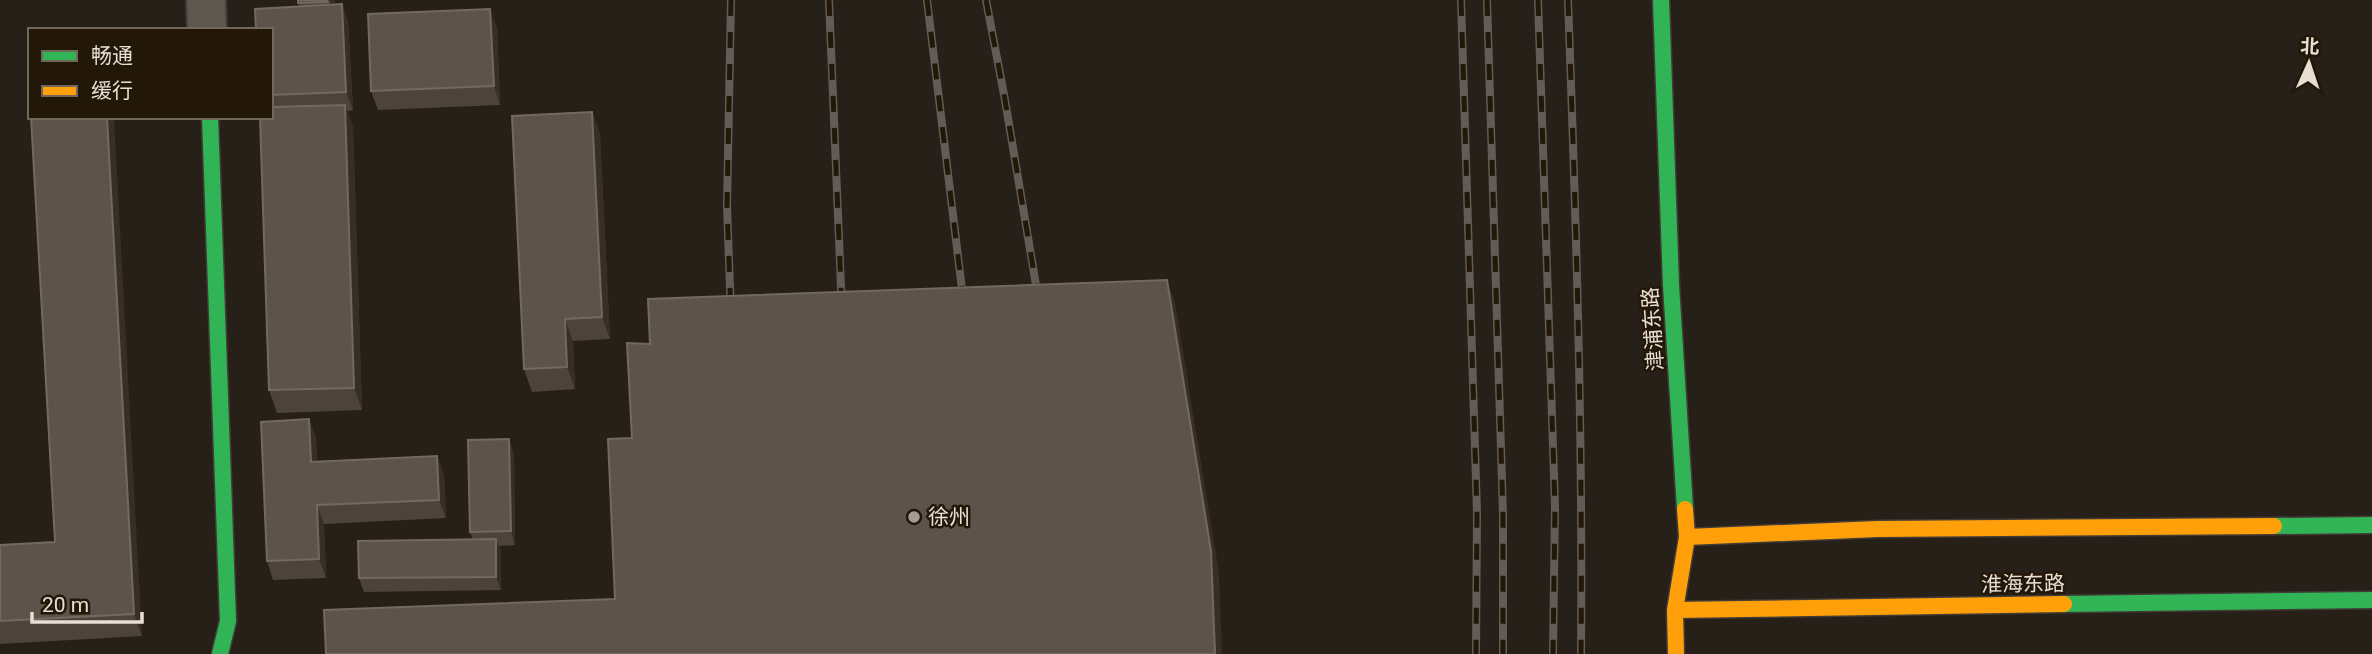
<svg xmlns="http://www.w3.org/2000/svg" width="2372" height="654" viewBox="0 0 2372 654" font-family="Roboto,'Noto Sans SC',sans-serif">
  <rect width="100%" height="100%" fill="#272018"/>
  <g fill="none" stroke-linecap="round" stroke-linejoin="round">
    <g stroke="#423c36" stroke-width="42">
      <path id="street" d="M 206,0 L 207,30"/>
    </g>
    <g stroke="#423c36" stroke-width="19">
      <path id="fast" d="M 1661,0 L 1671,285 L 1685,509
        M 210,117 L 228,621 L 220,654
        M 2274,526 L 2372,525
        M 2064,604 L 2372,600"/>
    </g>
    <g stroke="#423c36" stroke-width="19">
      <path id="slow" d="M 1687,537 L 1877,529 L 2274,526
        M 1675,610 L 2064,604
        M 1676,654 L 1675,610 L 1687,537 L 1685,509"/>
    </g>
    <use href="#street" stroke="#5d5750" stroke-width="38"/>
    <use href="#fast" stroke="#30b455" stroke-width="16"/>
    <use href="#slow" stroke="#ff9f0a" stroke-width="16"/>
    <g stroke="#625c57" stroke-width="8">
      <path id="rail" d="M 731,0 L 727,206 L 731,315
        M 829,0 L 842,311
        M 927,0 L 964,306
        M 986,0 L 1005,100 L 1039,303
        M 1461,0 L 1477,513 L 1476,654
        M 1487,0 L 1503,514 L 1503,654
        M 1538,0 L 1555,506 L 1553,654
        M 1568,0 C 1576,218 1583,436 1581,654"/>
    </g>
    <use href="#rail" stroke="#231708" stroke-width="5" stroke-dasharray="16" stroke-linecap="butt"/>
  </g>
  <path fill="#4d433a" d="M 298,0 L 335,0 L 335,5 L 342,4 L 348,23 L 353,110 L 347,111 L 353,127 L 362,410 L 277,413 L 269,390 L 271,30 L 299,7 Z
    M 497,27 L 500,105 L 378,110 L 371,91 Z
    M 592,112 L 600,134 L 610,339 L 573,341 L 575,389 L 532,392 L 524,369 Z
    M 31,117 L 142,636 L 0,644 L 0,545 L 55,542 Z
    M 309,419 L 316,438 L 317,461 L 437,456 L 444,475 L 446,518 L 324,524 L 326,578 L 273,580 L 267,561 Z
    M 514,453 L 515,545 L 499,546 L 501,553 L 501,590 L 364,592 L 359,578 L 473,540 L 470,532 Z"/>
  <path fill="#372e25" d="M 327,0 L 335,0 L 336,24 L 328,2 Z
    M 342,4 L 348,23 L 353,110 L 346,92 Z
    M 490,9 L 497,27 L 500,105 L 494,86 Z
    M 345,105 L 353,127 L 362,410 L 354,388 Z
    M 592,112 L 600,134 L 610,339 L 602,317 Z
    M 107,117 L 114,117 L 142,636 L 134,614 Z
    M 1167,280 L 1175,302 L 1219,573 L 1222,654 L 1215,654 Z
    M 565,319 L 573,341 L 575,389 L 567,367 Z
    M 309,419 L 316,438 L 318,480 L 311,462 Z
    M 509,439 L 514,453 L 515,545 L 511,531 Z
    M 437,456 L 444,475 L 446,518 L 439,500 Z
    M 317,505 L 324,524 L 326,578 L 319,559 Z
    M 496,539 L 501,553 L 501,590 L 496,577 Z"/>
  <path fill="#5d534a" stroke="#736960" stroke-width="2" d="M 298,0 L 327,0 L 328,2 L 298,3 Z
    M 342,4 L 346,92 L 271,95 L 271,30 L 256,30 L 255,9 Z
    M 490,9 L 494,86 L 371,91 L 368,14 Z
    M 345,105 L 354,388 L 269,390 L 260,117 L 271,117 L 271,107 Z
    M 592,112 L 602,317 L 565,319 L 567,367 L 524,369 L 512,116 Z
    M 31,117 L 107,117 L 134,614 L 0,621 L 0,545 L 55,542 Z
    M 1167,280 L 1211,551 L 1215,654 L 326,654 L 324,610 L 615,599 L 608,439 L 632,438 L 627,343 L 650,344 L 648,299 Z
    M 309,419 L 311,462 L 437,456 L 439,500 L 317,505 L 319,559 L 267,561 L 261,422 Z
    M 509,439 L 511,531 L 470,532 L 468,440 Z
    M 496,539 L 496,577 L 359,578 L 358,541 Z"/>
  <circle fill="#a49c92" stroke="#231708" stroke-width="2.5" cx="914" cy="517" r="7"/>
  <g text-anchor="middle" stroke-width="5" stroke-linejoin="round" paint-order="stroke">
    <g font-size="21" fill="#e7ded4" stroke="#231708">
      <text transform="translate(1653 329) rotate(-94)" y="7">津浦东路</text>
      <text transform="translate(2023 584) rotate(-1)" y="7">淮海东路</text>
    </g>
    <g font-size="21" fill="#e7ded4" stroke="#231708" text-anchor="start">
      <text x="928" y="524">徐州</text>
    </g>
  </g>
  <rect x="28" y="28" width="245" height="91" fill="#231708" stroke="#71675a" stroke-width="2"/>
  <rect x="42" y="51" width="35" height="10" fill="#30b455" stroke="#71675a" stroke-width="2"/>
  <text x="91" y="63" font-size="21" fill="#e7ded4">畅通</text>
  <rect x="42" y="86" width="35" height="10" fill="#ff9f0a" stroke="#71675a" stroke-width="2"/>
  <text x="91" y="98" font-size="21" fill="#e7ded4">缓行</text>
  <g transform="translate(2309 63) rotate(3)" stroke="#231708" stroke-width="5" paint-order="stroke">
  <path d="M0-5L12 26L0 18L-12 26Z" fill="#e7ded4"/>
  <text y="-10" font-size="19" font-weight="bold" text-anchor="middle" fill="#e7ded4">北</text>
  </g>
  <path d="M32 612v10h110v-10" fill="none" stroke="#e7ded4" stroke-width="3.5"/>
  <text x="42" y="612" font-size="21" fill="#e7ded4" stroke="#231708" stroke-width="5" paint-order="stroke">20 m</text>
</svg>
